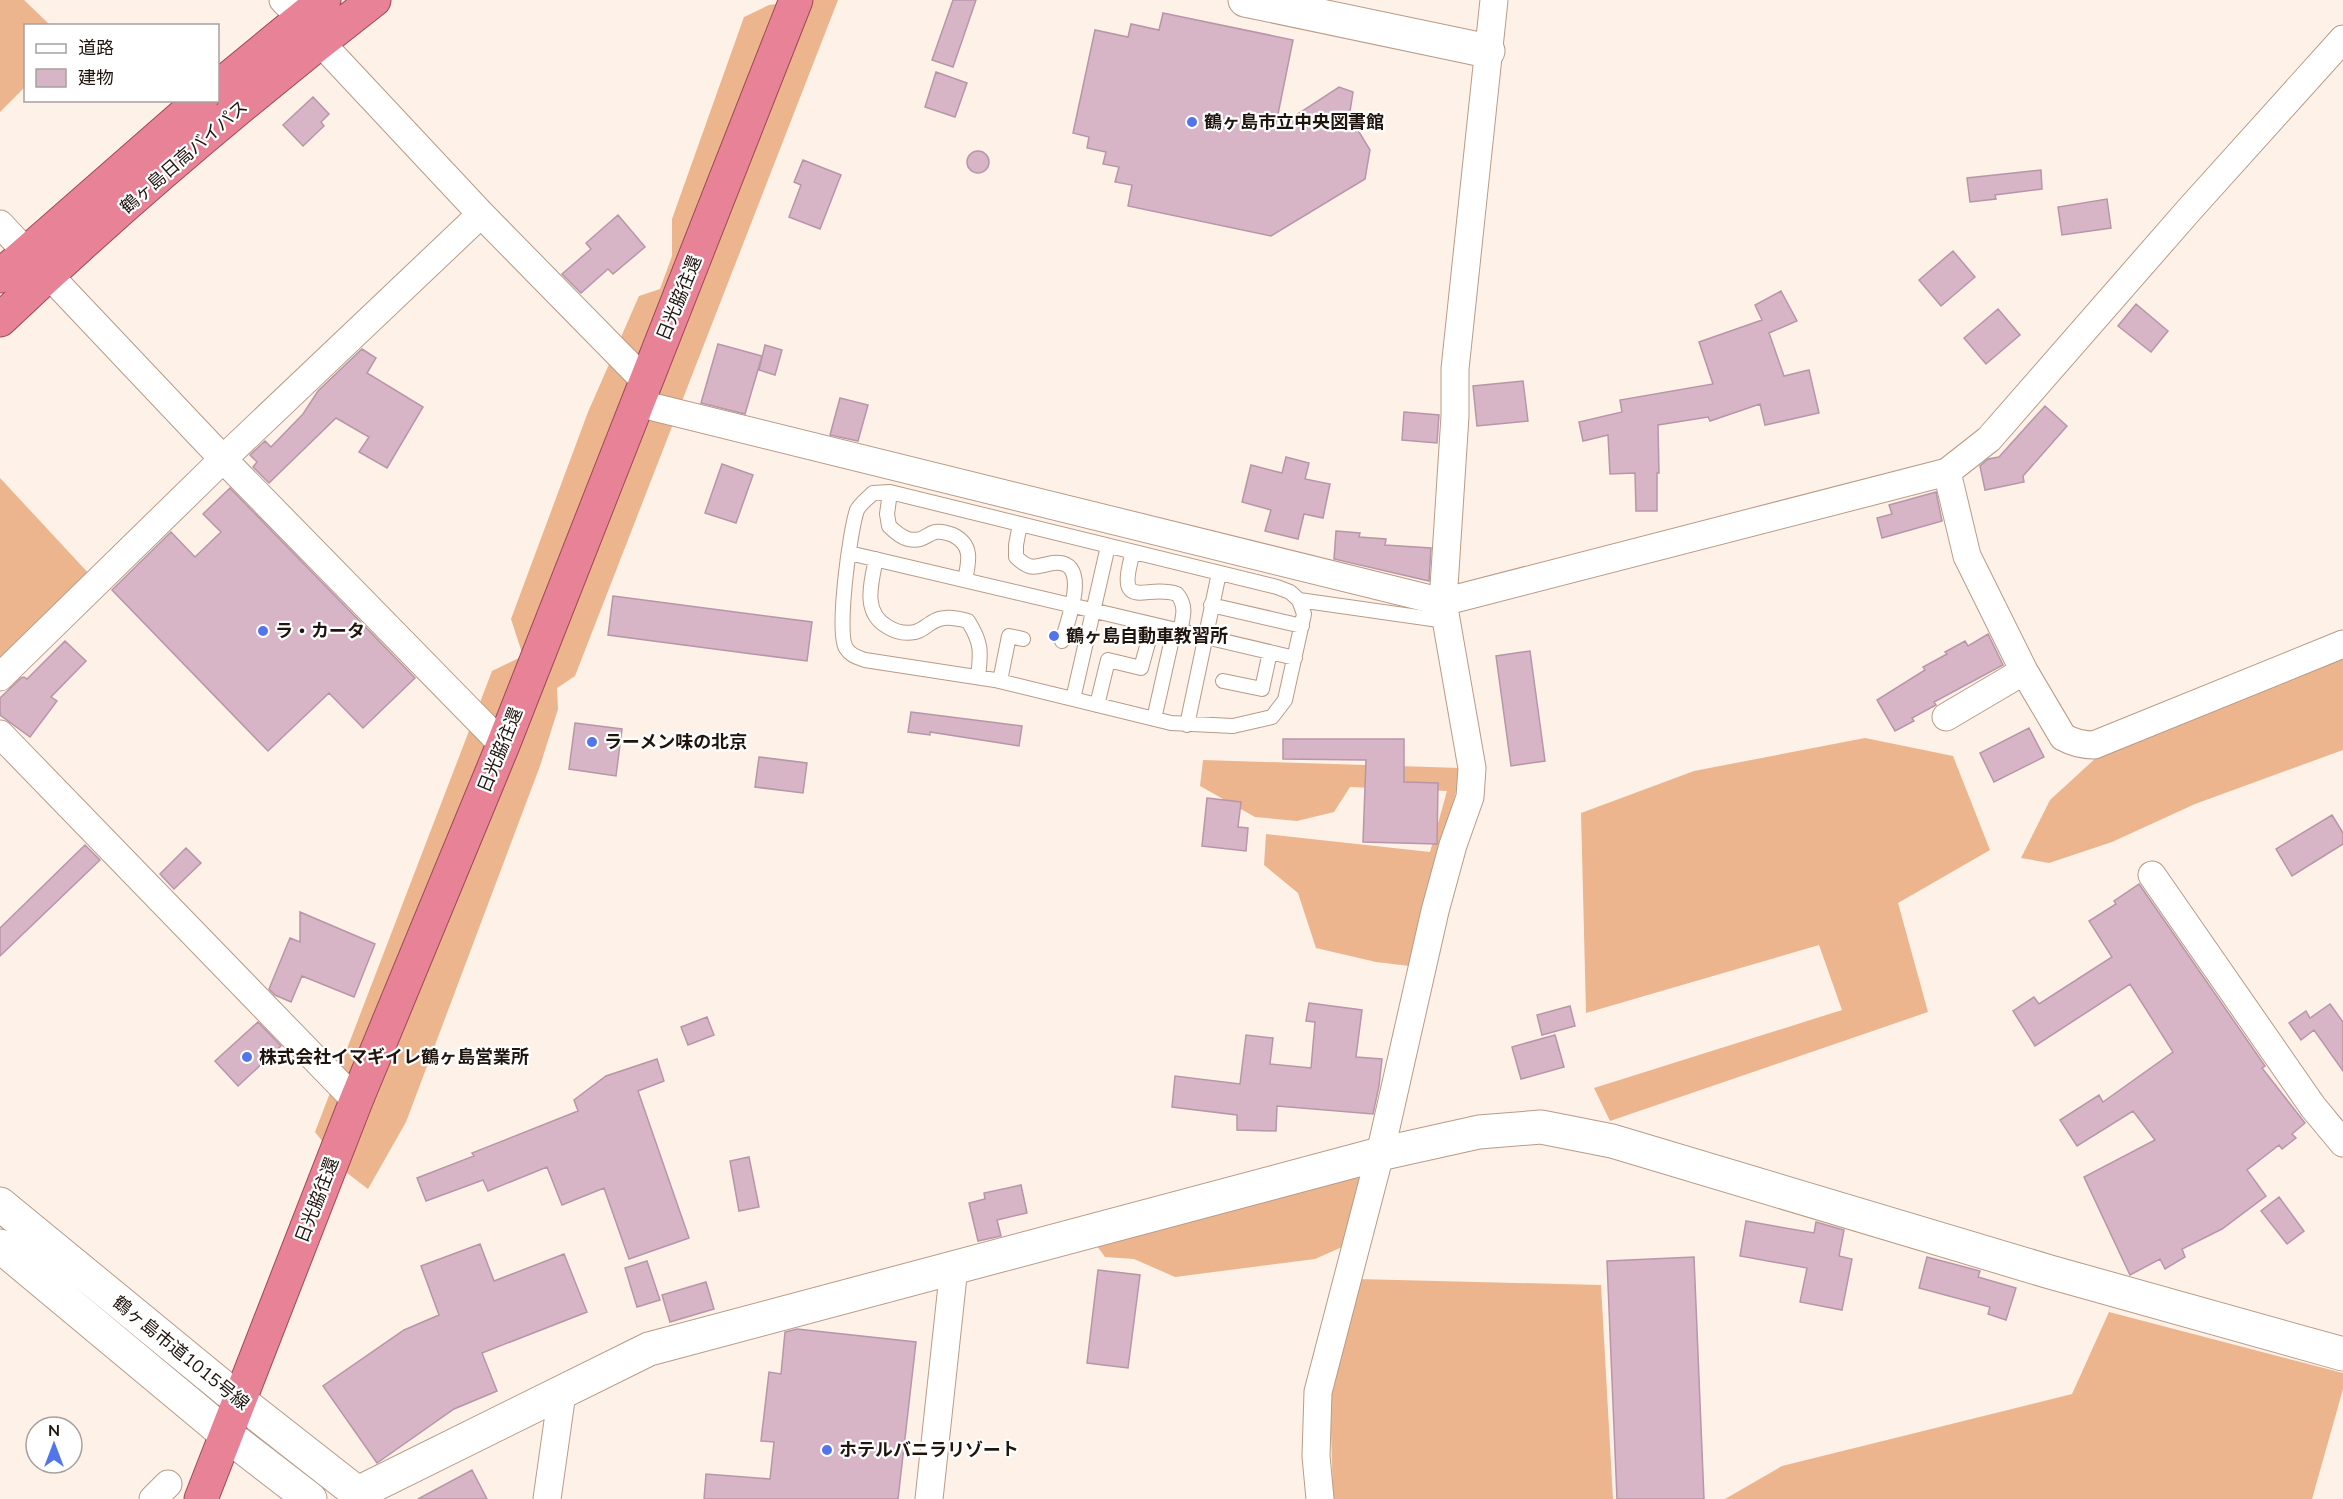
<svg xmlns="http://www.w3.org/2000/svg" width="2343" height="1499" viewBox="0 0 2343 1499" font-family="Mulish,'Noto Sans JP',sans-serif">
  <rect width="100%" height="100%" fill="#fef1e8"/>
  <path fill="#ecb58e" d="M 0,0 L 24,0 L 50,25 L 26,26 L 25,87 L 0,112 Z
    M 806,0 L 838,0 L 575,676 L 557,688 L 558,709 L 540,766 L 406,1122 L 368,1189 L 347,1173 L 315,1132 L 492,671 L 523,656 L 511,619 L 588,412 L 639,296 L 660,289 L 672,256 L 672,219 L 744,17 L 769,5 Z
    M 0,478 L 91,576 L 0,663 Z
    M 2343,636 L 2343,750 L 2195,804 L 2112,842 L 2049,863 L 2021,858 L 2050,800 L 2098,756 Z
    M 1865,738 L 1953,756 L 1990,850 L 1898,903 L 1928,1012 L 1610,1121 L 1594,1088 L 1842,1010 L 1819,945 L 1586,1013 L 1581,813 L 1694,771 Z
    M 1203,760 L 1461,768 L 1418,967 L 1376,962 L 1316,948 L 1298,893 L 1264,865 L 1266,834 L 1430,852 L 1447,791 L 1350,787 L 1334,812 L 1297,821 L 1255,817 L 1200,786 Z
    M 1360,1171 L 1361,1211 L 1351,1243 L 1315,1259 L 1175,1277 L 1134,1259 L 1105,1257 L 1094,1242 Z
    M 1357,1279 L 1601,1285 L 1613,1499 L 1333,1499 L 1330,1396 Z
    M 2109,1312 L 2343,1373 L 2343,1389 L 2312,1499 L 1725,1499 L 1782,1466 L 2072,1394 Z"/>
  <path fill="#d7b5c7" stroke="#b796a8" stroke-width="1.5" d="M 953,0 L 976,0 L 953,67 L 932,60 Z
    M 1163,13 L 1293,40 L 1275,129 L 1339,87 L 1353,92 L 1348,125 L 1356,127 L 1370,150 L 1365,179 L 1271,236 L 1128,206 L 1132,185 L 1115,182 L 1119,167 L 1103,164 L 1106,152 L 1087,148 L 1089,137 L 1073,133 L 1095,30 L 1128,37 L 1131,24 L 1159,30 Z
    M 936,72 L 967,83 L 955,117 L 925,107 Z
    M 313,97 L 329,114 L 321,122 L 324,126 L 303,146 L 283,125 Z
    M967 162a11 11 0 1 1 22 0a11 11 0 1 1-22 0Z
    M 803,160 L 841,175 L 820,229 L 789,217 L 801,185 L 794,182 Z
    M 2041,170 L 2042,189 L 1995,195 L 1996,199 L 1970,202 L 1967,178 Z
    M 2107,199 L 2111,228 L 2062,235 L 2058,207 Z
    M 618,215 L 645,247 L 613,274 L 608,269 L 581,293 L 562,274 L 591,249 L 586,243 Z
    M 1953,251 L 1975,277 L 1941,306 L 1919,280 Z
    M 1781,291 L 1797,321 L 1769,333 L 1784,376 L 1809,370 L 1819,413 L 1765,425 L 1760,404 L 1710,421 L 1708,417 L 1658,425 L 1659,473 L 1657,473 L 1657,511 L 1636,511 L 1635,473 L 1610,474 L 1608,435 L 1583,441 L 1579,422 L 1622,412 L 1620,400 L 1713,384 L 1699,342 L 1762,320 L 1755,305 Z
    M 2136,304 L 2168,331 L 2151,352 L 2118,326 Z
    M 1998,309 L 2020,335 L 1986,364 L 1964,338 Z
    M 718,344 L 762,356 L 745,414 L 701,403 Z
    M 765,345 L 782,350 L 775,375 L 759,370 Z
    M 362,349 L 376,358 L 367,373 L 423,407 L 387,468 L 359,452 L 369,437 L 336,418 L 269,483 L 253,467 L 257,462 L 250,455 L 265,441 L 271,447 L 303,414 L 318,391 Z
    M 1523,381 L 1528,421 L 1477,426 L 1473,386 Z
    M 840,398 L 868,405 L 858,441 L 830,435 Z
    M 2045,406 L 2067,426 L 2023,476 L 2024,482 L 1985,490 L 1980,466 L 1988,459 L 1999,457 Z
    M 1404,412 L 1439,415 L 1437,443 L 1402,440 Z
    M 1286,457 L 1309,463 L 1305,479 L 1330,484 L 1323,518 L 1304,514 L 1298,539 L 1265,531 L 1271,510 L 1242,502 L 1251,465 L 1282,473 Z
    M 722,464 L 753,475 L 736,523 L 705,513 Z
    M 230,488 L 415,678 L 363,728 L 329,693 L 268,751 L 112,590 L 171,532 L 195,557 L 221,532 L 203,514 Z
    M 1936,492 L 1942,521 L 1882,538 L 1877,518 L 1892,514 L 1889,505 Z
    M 1336,531 L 1360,533 L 1359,537 L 1386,539 L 1385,545 L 1431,548 L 1429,581 L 1334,559 Z
    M 613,596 L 812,622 L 807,661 L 608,635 Z
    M 1988,634 L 2003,665 L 1934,702 L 1936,705 L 1912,718 L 1914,721 L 1895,731 L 1877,700 L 1925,670 L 1923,667 L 1947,654 L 1945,652 L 1965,641 L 1968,646 Z
    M 65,641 L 86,661 L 51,697 L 57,701 L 30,737 L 0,715 L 0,698 L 21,678 L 24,677 L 27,679 Z
    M 1530,651 L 1545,761 L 1511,766 L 1496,656 Z
    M 911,712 L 1022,726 L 1019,746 L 930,732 L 930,735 L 908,732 Z
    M 575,723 L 622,729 L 616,776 L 569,769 Z
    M 2029,728 L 2044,757 L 1994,782 L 1980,753 Z
    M 1283,739 L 1404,739 L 1404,782 L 1438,783 L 1437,844 L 1363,842 L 1366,760 L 1283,759 Z
    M 759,757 L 807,763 L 803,793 L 755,787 Z
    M 1207,798 L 1241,802 L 1238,827 L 1248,828 L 1246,851 L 1202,846 Z
    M 2332,815 L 2343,833 L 2343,844 L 2292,876 L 2276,849 Z
    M 85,845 L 100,860 L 0,956 L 0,928 Z
    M 186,848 L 201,863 L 174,889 L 160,874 Z
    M 2139,884 L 2265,1066 L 2262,1068 L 2305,1123 L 2292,1134 L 2296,1138 L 2282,1149 L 2279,1145 L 2247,1170 L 2266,1196 L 2222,1229 L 2182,1249 L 2185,1257 L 2165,1269 L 2160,1259 L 2130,1275 L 2084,1177 L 2155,1140 L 2133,1111 L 2077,1146 L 2060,1120 L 2099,1095 L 2103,1102 L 2173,1052 L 2130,984 L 2035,1046 L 2013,1011 L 2034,997 L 2039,1004 L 2112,957 L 2089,921 L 2116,904 L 2114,901 Z
    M 300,912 L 375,944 L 354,997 L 302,976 L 291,1002 L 275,995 L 269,989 L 290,938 L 300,942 Z
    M 1309,1003 L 1362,1010 L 1356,1057 L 1382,1059 L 1379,1086 L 1373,1114 L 1277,1106 L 1276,1131 L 1237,1130 L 1237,1115 L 1172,1107 L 1175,1076 L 1240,1084 L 1246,1035 L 1273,1038 L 1270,1064 L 1311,1068 L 1315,1022 L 1306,1021 Z
    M 2330,1004 L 2343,1022 L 2343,1071 L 2314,1030 L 2301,1040 L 2289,1023 L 2306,1011 L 2310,1018 Z
    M 1570,1006 L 1575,1026 L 1542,1035 L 1537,1015 Z
    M 707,1017 L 714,1035 L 688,1045 L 681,1027 Z
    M 258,1022 L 281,1046 L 238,1086 L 215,1061 Z
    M 1555,1035 L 1564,1067 L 1521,1079 L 1512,1047 Z
    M 657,1059 L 664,1081 L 638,1091 L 689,1238 L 629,1259 L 604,1188 L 562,1205 L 547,1167 L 488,1191 L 483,1180 L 426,1201 L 417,1178 L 474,1156 L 472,1153 L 578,1111 L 574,1100 L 606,1076 Z
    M 749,1157 L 759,1207 L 739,1211 L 730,1161 Z
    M 1021,1185 L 1027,1213 L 997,1220 L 1001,1236 L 978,1241 L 969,1203 L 985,1199 L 984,1193 Z
    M 2279,1197 L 2304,1231 L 2287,1244 L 2261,1211 Z
    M 1746,1221 L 1814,1233 L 1816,1222 L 1844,1230 L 1839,1256 L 1852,1259 L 1842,1310 L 1800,1302 L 1807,1268 L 1740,1256 Z
    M 480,1244 L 494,1281 L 564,1254 L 587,1312 L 482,1353 L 497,1391 L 454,1409 L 377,1463 L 323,1386 L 404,1330 L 439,1315 L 421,1266 Z
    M 1694,1257 L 1704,1499 L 1617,1499 L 1607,1261 Z
    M 1927,1257 L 1980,1271 L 1978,1277 L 2016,1288 L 2006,1320 L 1988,1314 L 1990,1307 L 1919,1288 Z
    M 647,1261 L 660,1300 L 637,1307 L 625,1268 Z
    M 1098,1270 L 1140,1275 L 1128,1368 L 1087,1363 Z
    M 706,1282 L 714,1309 L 670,1322 L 662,1295 Z
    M 797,1329 L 916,1342 L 898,1499 L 704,1499 L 706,1474 L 770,1479 L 774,1442 L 761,1441 L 769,1372 L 781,1374 L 785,1332 Z
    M 472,1470 L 487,1499 L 418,1499 Z"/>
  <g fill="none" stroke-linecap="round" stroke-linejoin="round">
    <g stroke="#b99b87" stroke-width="16">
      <path id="service" d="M 890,492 L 1277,587 L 1290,592 L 1299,600 L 1304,614 L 1285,700 L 1272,717 L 1233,726 L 1171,723 L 995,680 L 865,660 C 857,657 851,656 846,648 C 836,633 850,530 857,510 C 860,504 868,498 873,493 Z
        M 890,492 L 887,514 L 889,526 C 894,531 901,537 908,539 C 923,542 925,535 935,532 C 940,531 948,533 953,535 C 973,545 969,561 965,580
        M 1020,524 L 1016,545 L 1016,557 C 1032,572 1035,566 1053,563 C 1093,558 1067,623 1062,641
        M 1133,552 C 1115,615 1146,583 1177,594 C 1187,606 1183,617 1180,631
        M 849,553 L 1295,658
        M 876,559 C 871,583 862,613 888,627 C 896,632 905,634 915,632 C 921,631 926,626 931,623 C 943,615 955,618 968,621 C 982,643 981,652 978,677
        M 1299,600 L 1446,621
        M 1211,605 L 1302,626
        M 1000,681 L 1009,636 L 1023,639
        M 1223,681 L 1262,689 L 1270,652
        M 1073,699 L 1108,546
        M 1097,705 L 1108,660 L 1141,668 L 1153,625
        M 1154,719 L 1174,630
        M 1187,725 L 1219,573"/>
    </g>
    <g stroke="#b99b87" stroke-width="29">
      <path id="minor" d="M 283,0 L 301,18
        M 320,42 L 481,214 L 646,382
        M 0,224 L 26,252
        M 48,274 L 223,459 L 503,745
        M 637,403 L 1443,602 L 1947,472 L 1989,439 L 2189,210 L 2343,39
        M 1947,472 L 1967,556 L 2024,671 L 2063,737 C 2074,743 2082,745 2094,745 L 2343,644
        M 0,677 L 223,459 L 481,214
        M 1946,717 L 2024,671
        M 0,734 L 356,1101
        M 2152,875 L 2313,1107 L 2343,1143
        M 153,1499 L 168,1484
        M 547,1499 L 562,1393
        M 929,1499 L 954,1267
        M 1320,1499 L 1316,1456 L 1318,1392 L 1380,1154 L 1435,911 L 1453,845 L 1470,797 L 1472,768 L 1443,602 L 1455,416 L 1455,369 L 1494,0"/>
    </g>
    <g stroke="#b99b87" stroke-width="35">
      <path id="tertiary" d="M 1245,0 L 1488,51
        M 0,1204 L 240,1401 L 365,1499
        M 0,1246 L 227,1435 L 310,1499
        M 358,1493 L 649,1349 L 1380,1154 L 1479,1132 L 1541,1127 L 1612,1141 L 2050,1272 L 2343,1354"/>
    </g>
    <g stroke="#9e4856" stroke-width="35">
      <path id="trunk" d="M 218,87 L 324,0
        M 0,276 L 201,100
        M 0,320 C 119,207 245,100 374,0
        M 201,1499 L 356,1101 L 503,745 L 796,0"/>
    </g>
    <use href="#service" stroke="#fff" stroke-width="14"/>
    <use href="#minor" stroke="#fff" stroke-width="27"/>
    <use href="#tertiary" stroke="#fff" stroke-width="33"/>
    <use href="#trunk" stroke="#e88297" stroke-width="33"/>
  </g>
  <g fill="#5375ea" stroke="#fff" stroke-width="2">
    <circle cx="1192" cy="122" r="6"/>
    <circle cx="263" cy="631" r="6"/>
    <circle cx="1054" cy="636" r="6"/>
    <circle cx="592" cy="742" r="6"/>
    <circle cx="247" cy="1057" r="6"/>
    <circle cx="827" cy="1450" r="6"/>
  </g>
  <g text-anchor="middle" stroke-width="4.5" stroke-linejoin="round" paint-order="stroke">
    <g font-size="18" font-weight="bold" fill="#20150e" stroke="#fff" text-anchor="start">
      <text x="1204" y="128">鶴ヶ島市立中央図書館</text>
      <text x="275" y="637">ラ・カータ</text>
      <text x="1066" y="642">鶴ヶ島自動車教習所</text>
      <text x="604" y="748">ラーメン味の北京</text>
      <text x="259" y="1063">株式会社イマギイレ鶴ヶ島営業所</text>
      <text x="839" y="1456">ホテルバニラリゾート</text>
    </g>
    <g font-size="18" fill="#20150e" stroke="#fff">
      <text transform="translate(184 157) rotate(-41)" y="6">鶴ヶ島日高バイパス</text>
      <text transform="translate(679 298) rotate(-68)" y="6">日光脇往還</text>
      <text transform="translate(500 750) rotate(-68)" y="6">日光脇往還</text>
      <text transform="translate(317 1200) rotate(-69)" y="6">日光脇往還</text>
      <text transform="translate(181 1353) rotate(39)" y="6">鶴ヶ島市道1015号線</text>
    </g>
  </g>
  <rect x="24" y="24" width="195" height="78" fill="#ffffff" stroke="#a6a19f" stroke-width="1.5"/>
  <rect x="36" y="44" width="30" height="9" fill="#ffffff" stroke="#a6a19f" stroke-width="1.5"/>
  <text x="78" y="54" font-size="18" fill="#20150e">道路</text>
  <rect x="36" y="69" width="30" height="18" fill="#d7b5c7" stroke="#a6a19f" stroke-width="1.5"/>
  <text x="78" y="84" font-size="18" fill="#20150e">建物</text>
  <g transform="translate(54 1445)"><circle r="28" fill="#ffffff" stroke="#a6a19f" stroke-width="1.5"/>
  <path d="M0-4.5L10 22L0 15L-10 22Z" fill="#5375ea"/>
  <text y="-9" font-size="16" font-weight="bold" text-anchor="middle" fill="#20150e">N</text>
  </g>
</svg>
